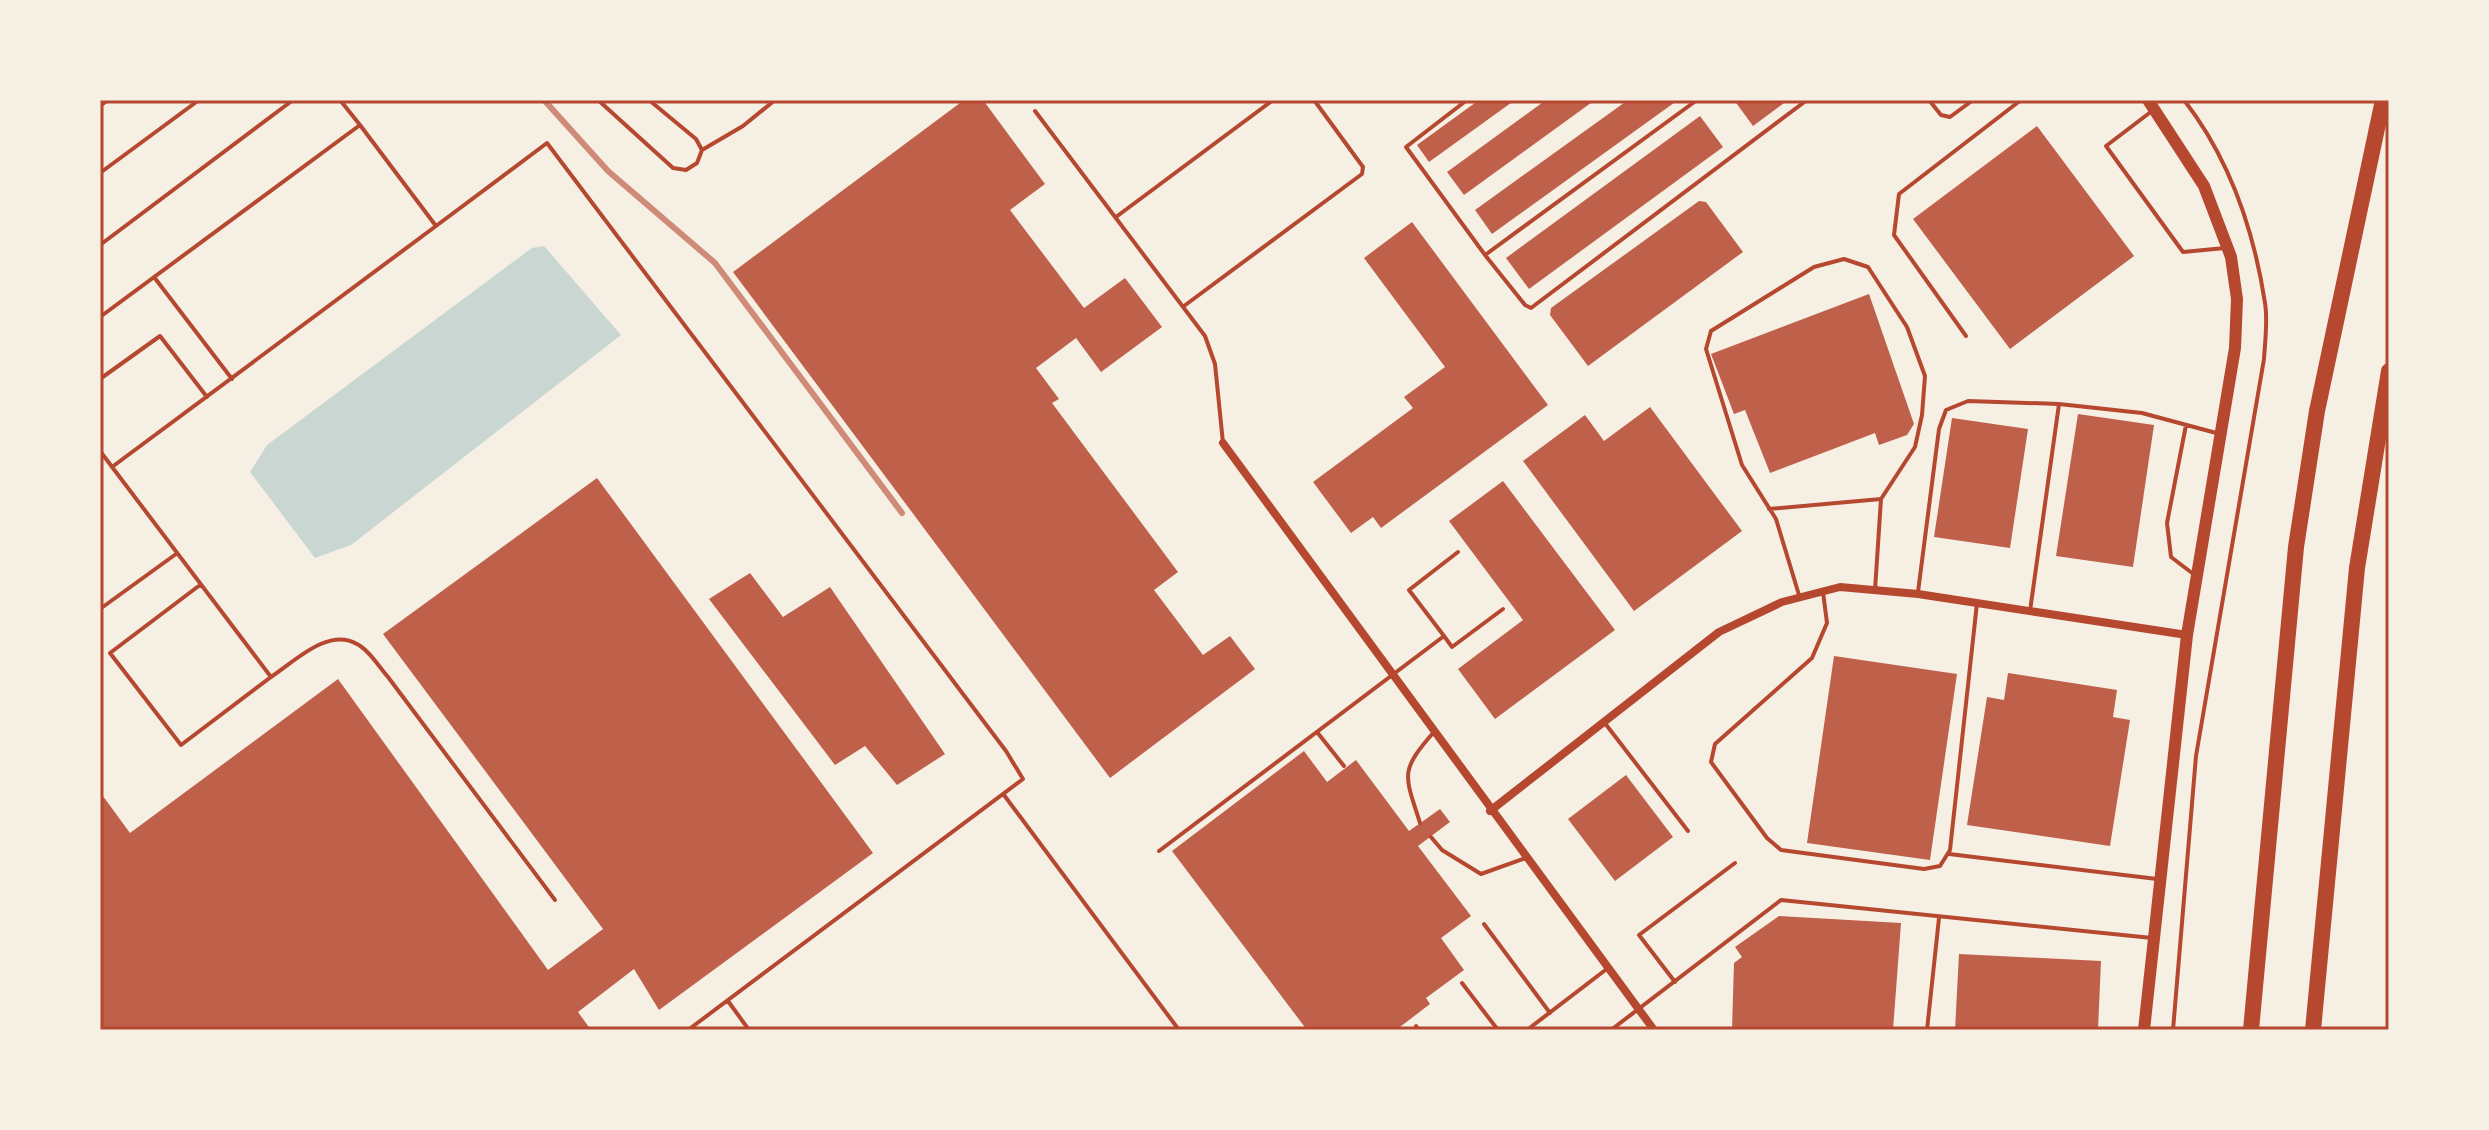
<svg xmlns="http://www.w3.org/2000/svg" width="2489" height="1130" viewBox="0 0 2489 1130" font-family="'Archivo Narrow',sans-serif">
  <rect width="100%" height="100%" fill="#f6efe4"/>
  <path fill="#c9d6d2" d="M 544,246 L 621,335 L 351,545 L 315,558 L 250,472 L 267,445 L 532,248 Z"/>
  <path fill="#bf614a" d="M 964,100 L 983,100 L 1045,184 L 1010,210 L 1084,308 L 1125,278 L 1162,327 L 1101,372 L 1076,338 L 1036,368 L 1059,399 L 1052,403 L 1178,572 L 1154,590 L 1203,655 L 1230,636 L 1255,669 L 1110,778 L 733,272 Z
    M 1479,100 L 1515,100 L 1429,162 L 1417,145 Z
    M 1546,100 L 1595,100 L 1464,195 L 1447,172 Z
    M 1628,100 L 1678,100 L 1492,234 L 1475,210 Z
    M 1734,100 L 1788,100 L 1753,126 Z
    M 1700,116 L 1723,147 L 1529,289 L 1506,258 Z
    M 2037,126 L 2134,256 L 2010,349 L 1913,219 Z
    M 1699,201 L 1706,202 L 1743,252 L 1588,366 L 1550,315 L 1551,308 Z
    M 1412,222 L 1548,405 L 1381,528 L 1373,517 L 1351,533 L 1313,482 L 1413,408 L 1404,397 L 1445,367 L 1364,258 Z
    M 1869,294 L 1914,424 L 1907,435 L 1879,445 L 1875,433 L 1770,473 L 1745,410 L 1734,414 L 1711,354 Z
    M 1650,407 L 1742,531 L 1634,611 L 1523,461 L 1585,415 L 1604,441 Z
    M 2078,414 L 2154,425 L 2133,567 L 2056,556 Z
    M 1952,418 L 2028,429 L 2010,548 L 1934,537 Z
    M 597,478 L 873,853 L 659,1010 L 634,969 L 578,1012 L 591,1030 L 100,1030 L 100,792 L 130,833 L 338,679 L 548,970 L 603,929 L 383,634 Z
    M 1503,481 L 1615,630 L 1495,719 L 1458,669 L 1523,620 L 1449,521 Z
    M 750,573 L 783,617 L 830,587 L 945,754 L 897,785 L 865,746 L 835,765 L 709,599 Z
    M 1834,656 L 1957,674 L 1930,860 L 1807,843 Z
    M 2008,673 L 2117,690 L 2113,717 L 2130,720 L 2110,846 L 1967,825 L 1987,697 L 2004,700 Z
    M 1304,751 L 1327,782 L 1356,760 L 1409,831 L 1440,809 L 1450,822 L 1418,846 L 1471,916 L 1441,938 L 1464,970 L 1426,998 L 1430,1004 L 1396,1030 L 1307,1030 L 1172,851 Z
    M 1626,775 L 1673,837 L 1615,881 L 1568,819 Z
    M 1779,916 L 1901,923 L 1893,1030 L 1732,1030 L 1734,963 L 1742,957 L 1735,947 Z
    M 1959,954 L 2101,961 L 2098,1030 L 1955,1030 Z"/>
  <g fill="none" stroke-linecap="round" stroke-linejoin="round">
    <path stroke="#b5482f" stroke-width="4" d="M 2173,1030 L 2196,756 L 2264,359 C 2265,341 2268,321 2265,303 C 2254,231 2229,158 2184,100"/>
    <path stroke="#b5482f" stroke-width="4" d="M 598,100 L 673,168 L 686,170 L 697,163 L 702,150 L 696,139 L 649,100
      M 1467,100 L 1406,147 L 1485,255 L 1697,100
      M 1929,100 L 1941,115 L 1950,117 L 1973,100
      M 100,106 L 108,100
      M 1035,111 L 1205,336 L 1215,364 L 1223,443
      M 2152,111 L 2106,146 L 2183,252 L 2225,248
      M 360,125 L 436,226 L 547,143 L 1006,751 L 1023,779 L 688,1030
      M 702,150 L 743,126 L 775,100
      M 100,173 L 199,100
      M 1116,217 L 1273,100
      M 100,245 L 293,100
      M 1485,255 L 1525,305 L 1531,308 L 1807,100
      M 154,277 L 232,379
      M 1184,306 L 1362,174 L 1363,167 L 1314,100
      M 100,317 L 360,125 L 340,100
      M 1966,336 L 1894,235 L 1899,194 L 2021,100
      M 100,379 L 160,336 L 207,397
      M 2186,425 L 2167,523 L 2171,557 L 2196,576
      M 100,451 L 271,677 C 294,662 328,627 357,644 C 369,650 379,667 388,677 L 555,900
      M 112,467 L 436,226
      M 1769,509 L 1881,499
      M 200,585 L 110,653 L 181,745 L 271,677
      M 1823,592 L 1827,623 L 1812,658 L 1715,744 L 1711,762 L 1767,838 L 1781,850 L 1924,869 L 1940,866 L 1950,850 L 1977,603
      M 1918,592 L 1939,429 L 1946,410 L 1968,401 L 2059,404 L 2142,413 L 2220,434
      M 1799,595 L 1776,519 L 1742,465 L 1706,349 L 1711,331 L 1814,267 L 1844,259 L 1868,267 L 1907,327 L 1925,376 L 1922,415 L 1915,447 L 1881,499 L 1875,590
      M 100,609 L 176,554
      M 2030,611 L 2059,404
      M 1444,636 L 1409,590 L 1458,552
      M 1604,722 L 1688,831
      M 1317,732 L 1344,766
      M 1004,795 L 1179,1030
      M 1420,823 C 1405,775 1399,772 1433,733
      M 1431,837 L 1442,850 L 1481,874 L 1526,858
      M 1159,851 L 1444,636 L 1452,647 L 1503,609
      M 1949,854 L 2157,879
      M 1484,924 L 1550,1013
      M 1675,982 L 1639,935 L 1735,863
      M 1462,983 L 1498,1030
      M 728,1001 L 749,1030
      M 1416,1026 L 1419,1030
      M 1527,1030 L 1608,968
      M 1611,1030 L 1781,900 L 2152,938
      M 1927,1030 L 1939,918"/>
    <path stroke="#b5482f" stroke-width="8" d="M 1223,443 L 1654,1030
      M 1490,811 L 1719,632 L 1782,602 L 1840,587 L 1918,594 L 2187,635"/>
    <path stroke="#b5482f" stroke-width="12" d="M 2144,1030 L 2187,635 L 2235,348 L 2237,299 L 2231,257 L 2204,186 L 2148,100"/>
    <path stroke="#b5482f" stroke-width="16" d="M 2251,1030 L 2296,547 L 2317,411 L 2383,100
      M 2313,1030 L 2357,568 L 2389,371"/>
    <path stroke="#cf8b77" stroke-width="6" d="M 544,100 L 608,171 L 715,263 L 902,513"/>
  </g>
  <rect width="2489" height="1130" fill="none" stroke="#f6efe4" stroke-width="204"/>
  <rect x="102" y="102" width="2285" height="926" fill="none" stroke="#b5482f" stroke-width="3"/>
</svg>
